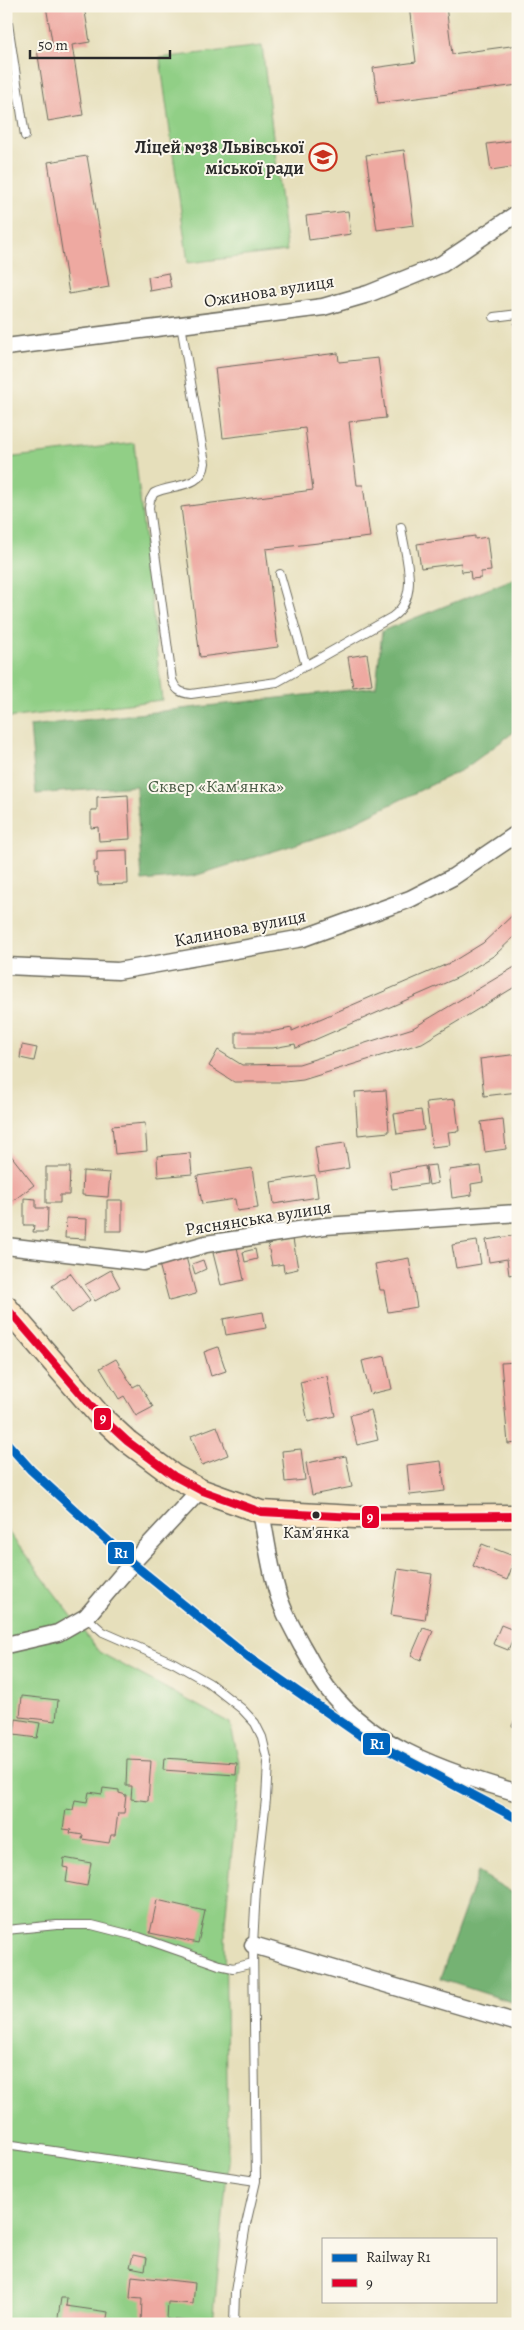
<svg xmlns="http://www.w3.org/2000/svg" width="524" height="2330" viewBox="0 0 524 2330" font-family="Alegreya,serif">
  <rect width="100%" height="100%" fill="#fbf7ec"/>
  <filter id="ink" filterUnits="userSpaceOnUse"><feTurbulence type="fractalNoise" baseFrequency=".02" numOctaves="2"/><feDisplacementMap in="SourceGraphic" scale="10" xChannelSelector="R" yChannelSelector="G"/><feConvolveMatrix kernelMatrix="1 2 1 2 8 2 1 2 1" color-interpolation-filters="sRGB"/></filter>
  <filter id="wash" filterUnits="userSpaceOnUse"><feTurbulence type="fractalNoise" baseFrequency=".0096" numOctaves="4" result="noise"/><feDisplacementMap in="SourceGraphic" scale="20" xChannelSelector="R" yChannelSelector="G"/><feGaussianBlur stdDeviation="1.12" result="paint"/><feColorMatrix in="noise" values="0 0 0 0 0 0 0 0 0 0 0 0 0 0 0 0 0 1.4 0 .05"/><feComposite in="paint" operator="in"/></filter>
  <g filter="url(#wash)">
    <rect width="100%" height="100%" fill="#e6dfbb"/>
    <path fill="#91cf86" stroke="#5e7d58" d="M 262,46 L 287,251 L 188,263 L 160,58 Z
      M 134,443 L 162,700 L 6,718 L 6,458 Z
      M 6,1529 L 99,1652 L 230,1723 L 240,1766 L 225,1923 L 228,2162 L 213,2324 L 6,2324 Z"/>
    <path fill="#74b273" stroke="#506e4f" d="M 518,577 L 518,729 L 464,769 L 332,833 L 194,876 L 142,881 L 136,786 L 36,794 L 30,726 L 376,687 L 382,631 Z
      M 478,1872 L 518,1896 L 518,2004 L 440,1979 Z"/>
    <g id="blocks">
      <path fill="#eea9a1" d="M 46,6 L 84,6 L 90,42 L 72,45 L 83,115 L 48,121 L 37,49 L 53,47 Z
        M 409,6 L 446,6 L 452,54 L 518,45 L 518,85 L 378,103 L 373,68 L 416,62 Z
        M 518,140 L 518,166 L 491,170 L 487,144 Z
        M 404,150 L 414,225 L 377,230 L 366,155 Z
        M 87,156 L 109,287 L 69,294 L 48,162 Z
        M 348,211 L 351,234 L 309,240 L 306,216 Z
        M 168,273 L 171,287 L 150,291 L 148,277 Z
        M 514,323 L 518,323 L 518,346 L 517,346 Z
        M 338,353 L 339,362 L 378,358 L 386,418 L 349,422 L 357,485 L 363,485 L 370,537 L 266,549 L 278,647 L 200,657 L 181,507 L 313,490 L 305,428 L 223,438 L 215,368 Z
        M 475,536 L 475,539 L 487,537 L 491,571 L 481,572 L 481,578 L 471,579 L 470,571 L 462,572 L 461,563 L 421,568 L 417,544 Z
        M 367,654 L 372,684 L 353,687 L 348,657 Z
        M 128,795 L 130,839 L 99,841 L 98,827 L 91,828 L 91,810 L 97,810 L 97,797 Z
        M 127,850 L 128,884 L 98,885 L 97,873 L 94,874 L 94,861 L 97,861 L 97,851 Z
        M 518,910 L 518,933 L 495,955 L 459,977 L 296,1048 L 295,1044 L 273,1048 L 236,1048 L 236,1032 L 270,1032 L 292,1028 L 292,1031 L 452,962 L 483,943 Z
        M 518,965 L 518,985 L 422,1043 L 303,1080 L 285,1082 L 234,1082 L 209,1066 L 218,1050 L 242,1065 L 299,1064 L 413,1028 Z
        M 22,1045 L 37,1048 L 34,1061 L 20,1058 Z
        M 518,1054 L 518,1092 L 484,1096 L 480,1059 Z
        M 386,1090 L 389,1132 L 358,1135 L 355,1092 Z
        M 455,1099 L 459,1131 L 448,1132 L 450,1145 L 432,1147 L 426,1102 Z
        M 421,1110 L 424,1130 L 397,1134 L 394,1114 Z
        M 518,1113 L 518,1135 L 517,1135 L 514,1114 Z
        M 503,1119 L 506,1149 L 485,1152 L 481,1122 Z
        M 145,1123 L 147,1151 L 115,1154 L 112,1126 Z
        M 345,1143 L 349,1168 L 319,1173 L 315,1147 Z
        M 6,1149 L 34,1185 L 6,1206 Z
        M 190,1153 L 192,1174 L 158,1177 L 157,1156 Z
        M 514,1164 L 518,1164 L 518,1183 L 517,1183 Z
        M 435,1165 L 438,1183 L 429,1185 L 426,1166 Z
        M 425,1166 L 427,1184 L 392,1189 L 389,1172 Z
        M 481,1166 L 483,1182 L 471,1184 L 472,1195 L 452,1198 L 449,1170 Z
        M 46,1167 L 70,1167 L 69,1195 L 60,1195 L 60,1203 L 46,1203 Z
        M 252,1168 L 258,1208 L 237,1211 L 235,1199 L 202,1204 L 197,1176 Z
        M 83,1171 L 110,1173 L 108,1197 L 82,1195 Z
        M 315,1175 L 318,1197 L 274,1204 L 271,1182 Z
        M 24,1198 L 36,1199 L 36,1208 L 48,1208 L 47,1232 L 33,1232 L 34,1225 L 24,1225 Z
        M 107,1200 L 122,1200 L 122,1231 L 107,1231 Z
        M 66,1218 L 87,1219 L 86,1239 L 65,1238 Z
        M 518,1235 L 518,1273 L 509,1275 L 507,1259 L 489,1262 L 486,1240 Z
        M 293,1239 L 298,1269 L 284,1272 L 283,1264 L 272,1266 L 268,1244 Z
        M 477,1241 L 481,1264 L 456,1268 L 452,1245 Z
        M 237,1247 L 244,1280 L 221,1285 L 213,1253 Z
        M 255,1249 L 257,1259 L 245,1262 L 243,1252 Z
        M 186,1257 L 196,1294 L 169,1301 L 159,1264 Z
        M 409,1258 L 417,1307 L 388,1312 L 384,1290 L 380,1290 L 375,1264 Z
        M 203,1260 L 206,1269 L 195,1274 L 192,1264 Z
        M 111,1270 L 120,1287 L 95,1301 L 85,1285 Z
        M 70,1273 L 90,1300 L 72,1313 L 52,1286 Z
        M 263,1312 L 266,1328 L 226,1335 L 223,1319 Z
        M 218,1347 L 226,1371 L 211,1376 L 204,1352 Z
        M 385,1356 L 392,1389 L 370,1394 L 362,1361 Z
        M 116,1359 L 133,1387 L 139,1384 L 153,1407 L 136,1416 L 124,1396 L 119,1399 L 100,1368 Z
        M 518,1362 L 518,1443 L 508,1444 L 501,1363 Z
        M 327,1376 L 335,1416 L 308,1422 L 300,1382 Z
        M 371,1410 L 378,1440 L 357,1445 L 350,1415 Z
        M 217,1426 L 228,1455 L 202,1465 L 191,1436 Z
        M 301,1449 L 305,1480 L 285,1482 L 282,1451 Z
        M 346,1456 L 352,1487 L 312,1495 L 306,1463 Z
        M 441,1461 L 445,1491 L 410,1495 L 407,1465 Z
        M 482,1544 L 516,1557 L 507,1580 L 473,1566 Z
        M 398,1569 L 432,1574 L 425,1620 L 391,1615 Z
        M 501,1625 L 516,1631 L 508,1650 L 493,1644 Z
        M 423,1628 L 433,1631 L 421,1660 L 411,1656 Z
        M 22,1696 L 58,1700 L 56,1721 L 20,1717 Z
        M 518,1711 L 518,1728 L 512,1726 Z
        M 16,1719 L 40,1723 L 37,1738 L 14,1735 Z
        M 164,1758 L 237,1763 L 236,1775 L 163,1770 Z
        M 127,1760 L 151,1761 L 148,1801 L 131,1799 L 132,1786 L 126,1786 Z
        M 103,1788 L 119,1790 L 119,1793 L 126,1795 L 124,1813 L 118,1813 L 115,1835 L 111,1835 L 109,1843 L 82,1839 L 83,1835 L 70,1833 L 71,1830 L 63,1829 L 66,1809 L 73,1810 L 75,1800 L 87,1802 L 89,1792 L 102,1794 Z
        M 64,1858 L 91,1863 L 87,1886 L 66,1882 L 68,1868 L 63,1867 Z
        M 157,1900 L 205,1911 L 198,1943 L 150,1933 Z
        M 133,2255 L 147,2258 L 145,2270 L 130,2267 Z
        M 132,2276 L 195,2283 L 193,2304 L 168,2302 L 167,2319 L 197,2322 L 197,2324 L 141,2324 L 142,2299 L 130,2298 Z
        M 61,2298 L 67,2298 L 66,2306 L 108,2312 L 106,2324 L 57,2324 Z"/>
    </g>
  </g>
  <g filter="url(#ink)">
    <use href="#blocks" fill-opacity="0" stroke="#6c6a5d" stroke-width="1"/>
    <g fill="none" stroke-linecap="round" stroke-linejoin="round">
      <g stroke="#6c6a5d" stroke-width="10">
        <path id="lane" d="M 6,10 L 25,136
          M 494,317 L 518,314
          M 181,325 L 205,463 C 203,488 173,484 154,493 L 150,500 L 149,508 L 172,680 C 176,690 180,693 191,694 L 277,682 L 392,617 C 421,597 405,556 401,527
          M 280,574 L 306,666
          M 86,1617 L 103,1632 L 174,1663 L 209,1683 L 242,1709 L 255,1723 L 262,1737 L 268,1762 L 266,1799 L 256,1889 L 253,1945 L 256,2181 L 246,2224 L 235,2292 L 234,2324
          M 6,1930 L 57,1925 L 92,1925 L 139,1937 L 219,1965 L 233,1968 L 253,1963
          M 6,2144 L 256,2181"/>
      </g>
      <g stroke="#6c6a5d" stroke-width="19">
        <path id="street" d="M 6,347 L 323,307 L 368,294 L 442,264 L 518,213
          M 6,966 L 118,971 L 303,938 L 410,899 L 453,877 L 518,833
          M 6,1246 L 143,1262 L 206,1244 L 325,1226 L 518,1213
          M 261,1512 C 266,1537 269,1563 276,1587 C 281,1608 292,1627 302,1646 C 308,1656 313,1666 319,1676 C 362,1745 444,1771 518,1793
          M 6,1645 L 58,1633 L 86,1617 L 132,1563 L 200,1490
          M 253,1945 L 518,2023"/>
      </g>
      <g stroke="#6c6a5d" stroke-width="25">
        <path id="secondary" d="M 6,1307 L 100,1416 L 127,1441 L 174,1476 L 200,1490 L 261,1512 L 355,1517 L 518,1516"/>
      </g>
      <use href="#lane" stroke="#fff" stroke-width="8"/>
      <use href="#street" stroke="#fff" stroke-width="16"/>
      <use href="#secondary" stroke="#fce6c4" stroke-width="22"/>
      <g stroke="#fbf7ec" stroke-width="11">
        <path id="bus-1" d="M 6,1307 L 100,1416 L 127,1441 L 174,1476 L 200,1490 L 261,1512 L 355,1517 L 518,1516"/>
      </g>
      <use href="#bus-1" stroke="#e4002b" stroke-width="8"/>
      <g stroke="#fbf7ec" stroke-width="12">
        <path id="rail-1" d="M 6,1442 L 31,1470 L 132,1563 L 249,1658 L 360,1735 L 518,1819"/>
      </g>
      <use href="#rail-1" stroke="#0065bd" stroke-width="9"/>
    </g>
  </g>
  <defs>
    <g id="school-ring" transform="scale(1.4375)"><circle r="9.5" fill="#fbf7ec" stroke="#c8321e" stroke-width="1.5"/><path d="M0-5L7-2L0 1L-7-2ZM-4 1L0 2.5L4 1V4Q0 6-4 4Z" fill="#c8321e"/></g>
  </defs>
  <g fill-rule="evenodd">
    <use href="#school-ring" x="323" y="157"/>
  </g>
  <circle fill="#2b2b2b" stroke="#fbf7ec" stroke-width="2" cx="316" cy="1515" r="4.5"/>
  <g text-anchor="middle" stroke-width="4" stroke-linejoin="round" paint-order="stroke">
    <g font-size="17" fill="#2b2b2b" stroke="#fbf7ec">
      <text x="316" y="1538">Кам'янка</text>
    </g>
    <g font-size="18" font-weight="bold" fill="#2b2b2b" stroke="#fbf7ec" text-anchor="end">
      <text x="304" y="153">Ліцей №38 Львівської<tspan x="304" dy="21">міської ради</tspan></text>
    </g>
    <g font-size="18" fill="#2b2b2b" stroke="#fbf7ec">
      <text transform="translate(269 291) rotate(-9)" y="6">Ожинова вулиця</text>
      <text transform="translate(240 928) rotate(-11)" y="6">Калинова вулиця</text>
      <text transform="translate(258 1218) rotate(-9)" y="6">Ряснянська вулиця</text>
    </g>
    <g font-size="18" fill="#4a5c46" stroke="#fbf7ec">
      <text x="216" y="792">Сквер «Кам'янка»</text>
    </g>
  </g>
  <g stroke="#fbf7ec" stroke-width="2">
    <rect x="93" y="1407" width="19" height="24" rx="5" fill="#e4002b"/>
    <rect x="361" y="1505" width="19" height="24" rx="5" fill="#e4002b"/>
    <rect x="107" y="1541" width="28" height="24" rx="5" fill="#0065bd"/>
    <rect x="362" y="1732" width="29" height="24" rx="5" fill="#0065bd"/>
  </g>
  <g font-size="14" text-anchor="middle" font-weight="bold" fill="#fff">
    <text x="103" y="1423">9</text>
    <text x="370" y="1522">9</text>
    <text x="121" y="1558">R1</text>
    <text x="377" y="1749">R1</text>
  </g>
  <rect width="524" height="2330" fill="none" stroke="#fbf7ec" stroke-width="25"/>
  <rect x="322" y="2238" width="175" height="65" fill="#fbf7ec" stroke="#a8a59f"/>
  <rect x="332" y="2254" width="25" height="8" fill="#0065bd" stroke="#a8a59f"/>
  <text x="366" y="2262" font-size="15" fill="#2b2b2b">Railway R1</text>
  <rect x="332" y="2279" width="25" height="8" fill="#e4002b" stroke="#a8a59f"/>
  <text x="366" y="2288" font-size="15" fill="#2b2b2b">9</text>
  <path d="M30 50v8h140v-8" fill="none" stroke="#2b2b2b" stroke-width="2.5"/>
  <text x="38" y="50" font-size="15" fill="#2b2b2b" stroke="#fbf7ec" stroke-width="4" paint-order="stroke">50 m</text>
</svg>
